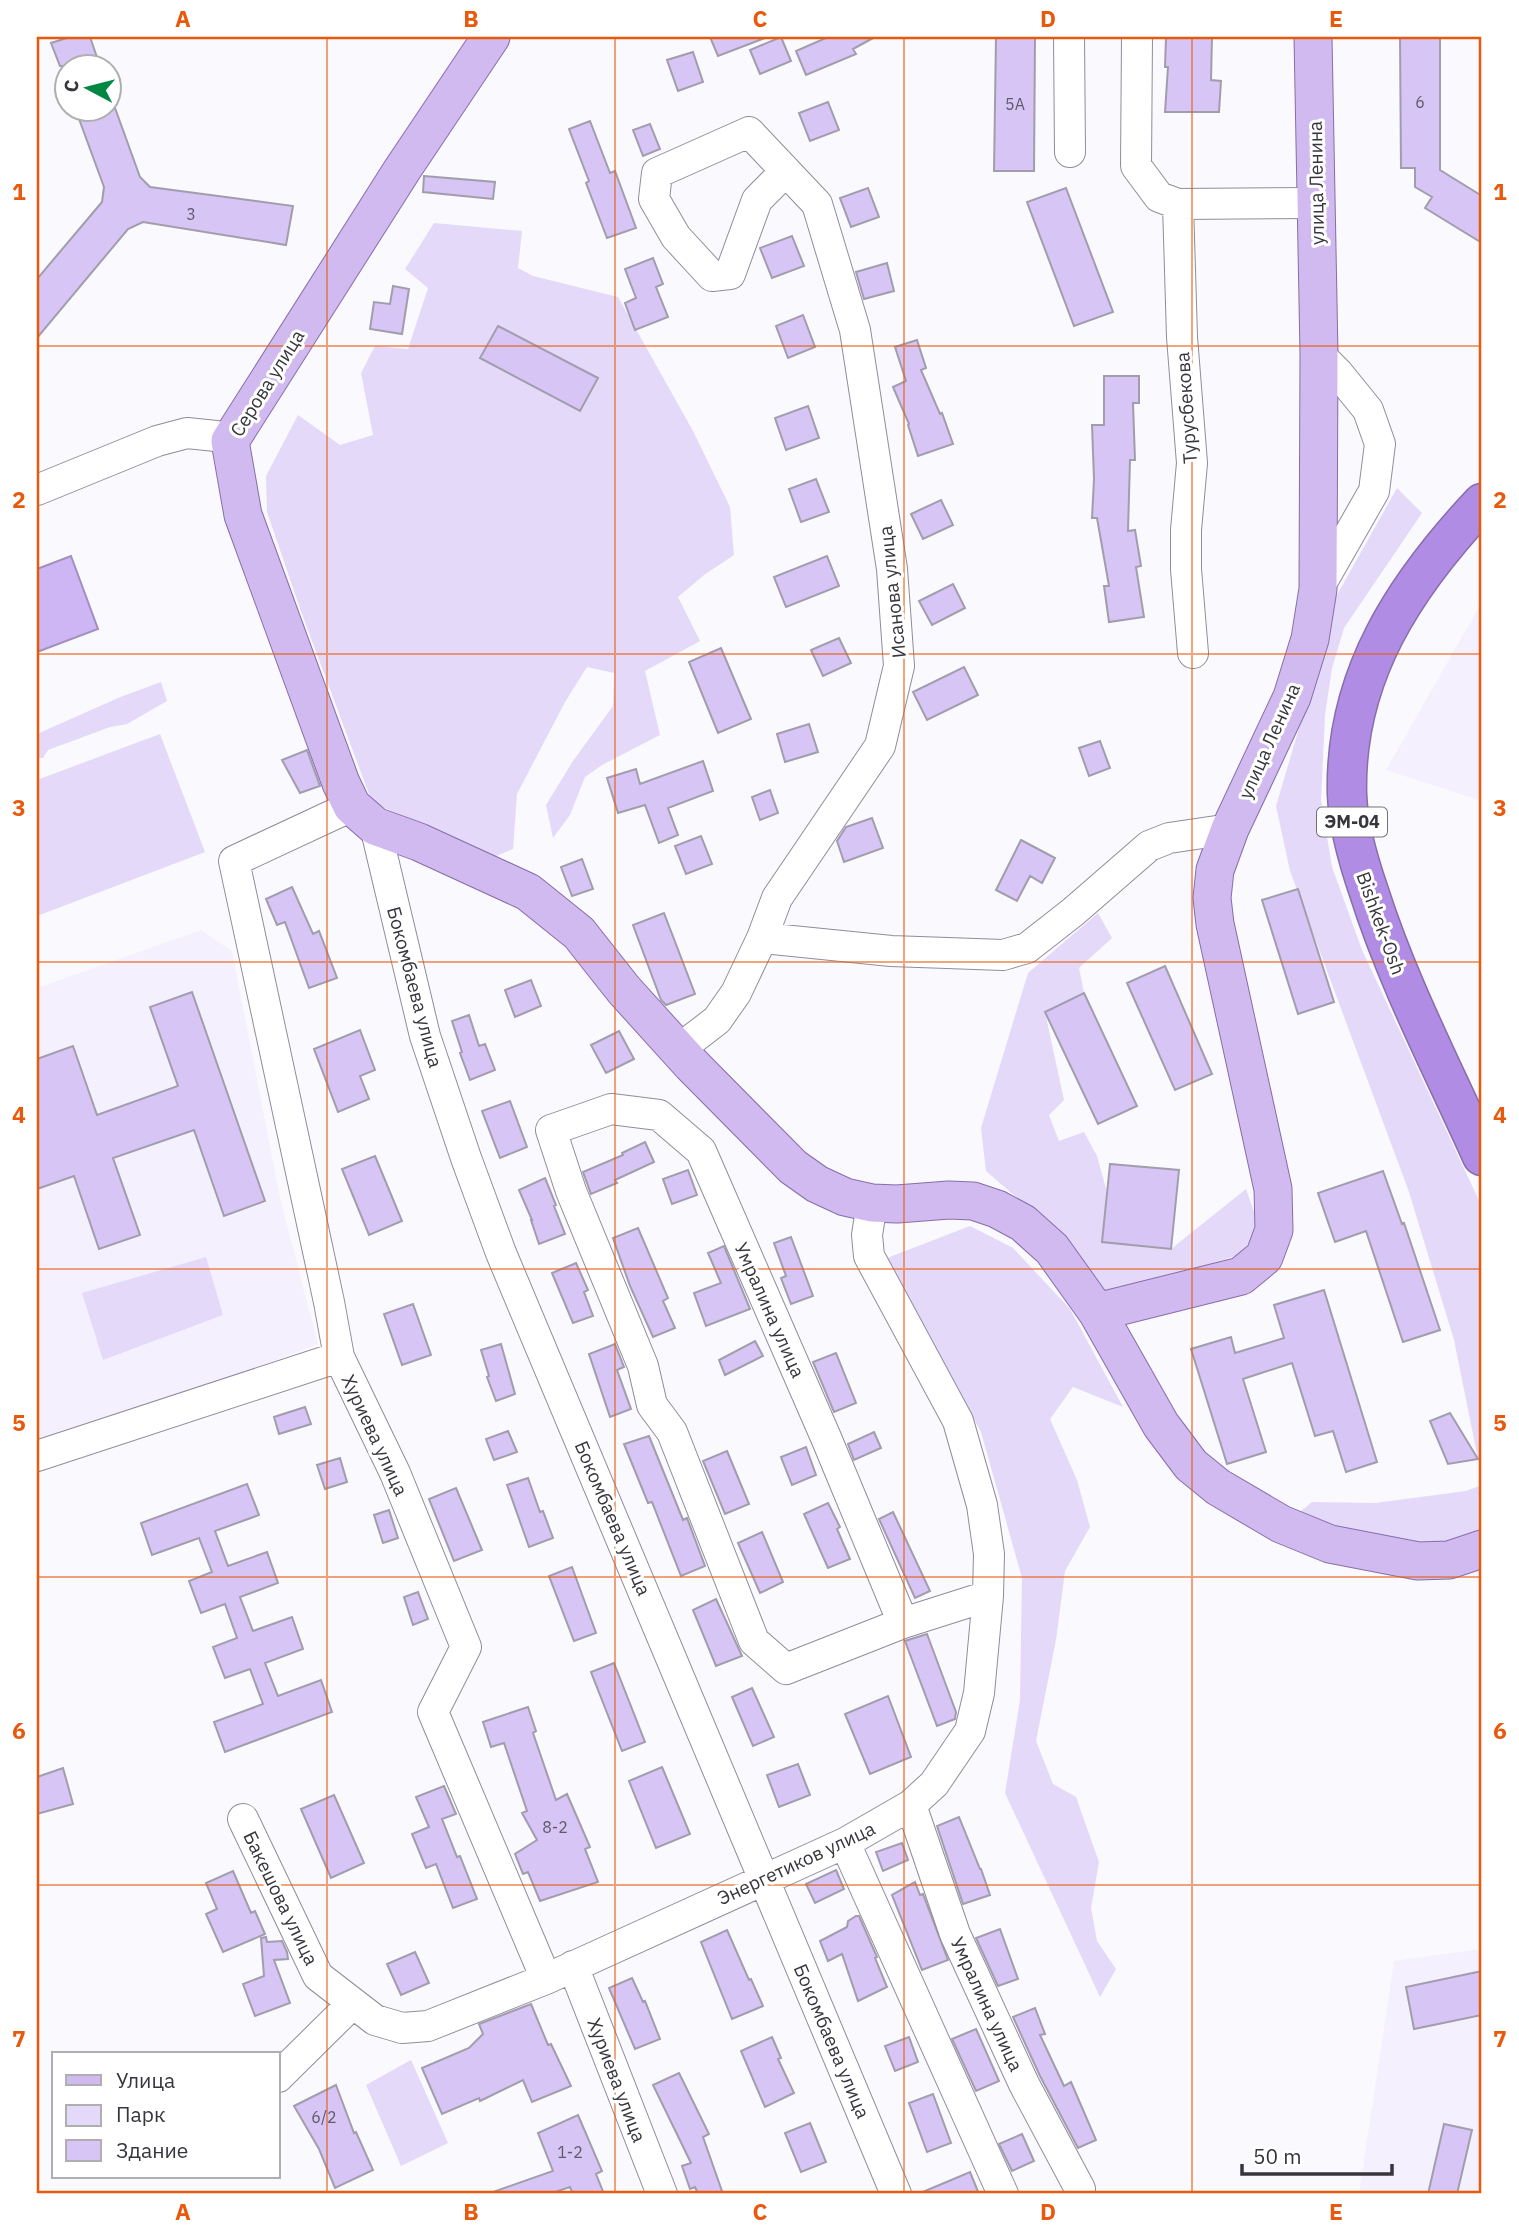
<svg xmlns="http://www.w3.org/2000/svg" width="1519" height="2231" viewBox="0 0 1519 2231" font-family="'IBM Plex Sans',sans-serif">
  <rect width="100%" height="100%" fill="#faf9fd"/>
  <path fill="#f5f0fe" d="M 1482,602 L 1482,801 L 1386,770 Z
    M 201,930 L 232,951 L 280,1198 L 318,1344 L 37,1449 L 37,988 Z
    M 1482,1949 L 1482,2194 L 1359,2194 L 1394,1961 Z"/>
  <path fill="#e4d9f9" d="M 434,223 L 522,231 L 518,268 L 533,276 L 618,297 L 693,431 L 730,507 L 734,555 L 704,575 L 678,597 L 700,641 L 645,671 L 660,735 L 602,765 L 585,777 L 570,815 L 553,838 L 546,805 L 573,761 L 613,706 L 614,673 L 587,667 L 565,702 L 517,794 L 513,849 L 494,857 L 372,802 L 302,614 L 267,512 L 266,476 L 298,415 L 340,445 L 373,435 L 361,373 L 375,346 L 408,349 L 428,288 L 405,269 Z
    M 1397,488 L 1422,513 L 1344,628 L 1332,668 L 1325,715 L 1321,801 L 1332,867 L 1362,950 L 1482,1207 L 1482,1461 L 1478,1459 L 1454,1340 L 1409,1192 L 1290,871 L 1276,806 L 1300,725 L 1329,609 Z
    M 161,682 L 167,701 L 127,724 L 110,727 L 48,750 L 43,758 L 37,758 L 37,734 L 118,698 Z
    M 160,734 L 205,852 L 37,916 L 37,780 Z
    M 1098,913 L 1112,938 L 1079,968 L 1084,993 L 1045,1012 L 1064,1100 L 1049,1115 L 1059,1141 L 1084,1132 L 1097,1156 L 1107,1192 L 1102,1242 L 1171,1249 L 1246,1189 L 1260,1229 L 1239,1255 L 1108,1294 L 1061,1236 L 986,1171 L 981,1128 L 1028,973 Z
    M 970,1226 L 1013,1248 L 1070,1309 L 1123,1407 L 1073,1387 L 1050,1419 L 1077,1480 L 1090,1527 L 1065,1571 L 1056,1640 L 1036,1741 L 1053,1784 L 1076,1797 L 1099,1862 L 1091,1908 L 1097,1941 L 1116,1969 L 1100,1997 L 1005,1793 L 1020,1700 L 1022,1578 L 981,1432 L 887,1258 Z
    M 206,1257 L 223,1315 L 103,1360 L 82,1293 Z
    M 1482,1485 L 1482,1532 L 1422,1553 L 1290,1520 L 1312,1502 L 1375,1503 L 1466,1491 Z
    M 411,2060 L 448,2143 L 401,2166 L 366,2085 Z"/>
  <path fill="#ceb6f5" stroke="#a190be" stroke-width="2" d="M 71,556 L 98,629 L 37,652 L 37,569 Z"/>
  <path fill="#d6c5f5" stroke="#a29dad" stroke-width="2" d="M 70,37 L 90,37 L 100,66 L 60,66 L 51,43 Z
    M 710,37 L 765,37 L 765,38 L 718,56 Z
    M 781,37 L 791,61 L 760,74 L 750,50 Z
    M 828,37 L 875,37 L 853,49 L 856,54 L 806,75 L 796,51 Z
    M 996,37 L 1035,37 L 1034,171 L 994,171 Z
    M 1166,37 L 1212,37 L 1211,80 L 1221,81 L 1219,112 L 1165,112 L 1168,67 L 1165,67 Z
    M 1400,37 L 1440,37 L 1440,170 L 1482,196 L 1482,243 L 1425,208 L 1432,197 L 1415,187 L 1415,168 L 1401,168 Z
    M 693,52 L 703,82 L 678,91 L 667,60 Z
    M 828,102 L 839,130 L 810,141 L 799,113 Z
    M 75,108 L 115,108 L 140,177 L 150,187 L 293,206 L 286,245 L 143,222 L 128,229 L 37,338 L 37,279 L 102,202 L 104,187 Z
    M 590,121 L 610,173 L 615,171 L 636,228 L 607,238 L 586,183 L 589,181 L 569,129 Z
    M 650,124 L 660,149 L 643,156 L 633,130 Z
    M 424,176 L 495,182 L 493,199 L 423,192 Z
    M 868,188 L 879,217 L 851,227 L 840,198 Z
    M 1066,188 L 1113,312 L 1074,326 L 1027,202 Z
    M 792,236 L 804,266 L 772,278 L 760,248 Z
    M 653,258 L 663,284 L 656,287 L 668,317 L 635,330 L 625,303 L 636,298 L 625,269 Z
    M 887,263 L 894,291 L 864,299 L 856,272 Z
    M 393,286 L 409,289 L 402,334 L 370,329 L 374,302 L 390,304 Z
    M 803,315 L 815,347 L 788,358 L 776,326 Z
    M 498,326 L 598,378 L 580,411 L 480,358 Z
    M 917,340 L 926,368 L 921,370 L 940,414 L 942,413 L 953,444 L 918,456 L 908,425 L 909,424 L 893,387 L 906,381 L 895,347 Z
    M 1104,376 L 1139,376 L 1139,403 L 1133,403 L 1135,460 L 1130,460 L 1128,531 L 1135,530 L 1141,566 L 1136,567 L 1144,617 L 1109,622 L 1104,586 L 1109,586 L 1097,518 L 1092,518 L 1094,479 L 1092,425 L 1104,425 Z
    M 808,406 L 819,438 L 786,450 L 775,418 Z
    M 816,479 L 829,512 L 801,522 L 789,489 Z
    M 941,500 L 953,525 L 923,539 L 911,514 Z
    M 827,556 L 839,586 L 786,607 L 774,577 Z
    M 953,584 L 965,608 L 932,625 L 919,601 Z
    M 839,638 L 851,663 L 823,676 L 811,650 Z
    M 721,648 L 751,719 L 718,733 L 689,662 Z
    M 964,667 L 978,695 L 927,720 L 913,692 Z
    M 809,724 L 818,752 L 785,762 L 777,734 Z
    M 1100,741 L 1110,768 L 1089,776 L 1079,748 Z
    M 307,750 L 320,786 L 300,793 L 282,760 Z
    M 703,761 L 713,791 L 668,808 L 678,835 L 659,843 L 645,805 L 618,813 L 607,778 L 636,769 L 640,784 Z
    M 770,790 L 778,813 L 760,820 L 752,797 Z
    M 872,818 L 883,848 L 844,862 L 837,841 L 846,827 Z
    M 701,836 L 712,864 L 686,874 L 675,846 Z
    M 1021,840 L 1055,858 L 1042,883 L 1030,876 L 1017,901 L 996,890 Z
    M 582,859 L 593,889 L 572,896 L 561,867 Z
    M 292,887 L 313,934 L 319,931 L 337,978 L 309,988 L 285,922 L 277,925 L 266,899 Z
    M 1298,889 L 1334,1002 L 1298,1014 L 1262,900 Z
    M 664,913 L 695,994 L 666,1005 L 661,1000 L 633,925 Z
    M 1165,966 L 1212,1074 L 1175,1090 L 1127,983 Z
    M 531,980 L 541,1006 L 515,1017 L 505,990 Z
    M 192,992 L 265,1201 L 224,1216 L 194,1130 L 113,1158 L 140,1235 L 99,1249 L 74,1176 L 37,1189 L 37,1059 L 73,1046 L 97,1115 L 178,1086 L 150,1007 Z
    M 1084,993 L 1137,1106 L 1098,1124 L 1045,1012 Z
    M 469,1015 L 479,1046 L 485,1044 L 495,1070 L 470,1080 L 460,1053 L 462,1052 L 452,1021 Z
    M 360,1030 L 375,1070 L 360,1076 L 369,1099 L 338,1112 L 314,1049 Z
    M 619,1031 L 634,1059 L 606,1073 L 591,1045 Z
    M 510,1101 L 527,1147 L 500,1158 L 482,1111 Z
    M 645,1142 L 654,1162 L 615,1180 L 617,1183 L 591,1194 L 583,1172 L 623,1155 L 622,1153 Z
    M 375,1156 L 402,1221 L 369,1235 L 342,1169 Z
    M 1110,1164 L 1179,1170 L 1171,1249 L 1102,1242 Z
    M 688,1170 L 697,1195 L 672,1204 L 663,1179 Z
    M 1383,1171 L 1402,1224 L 1404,1223 L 1440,1330 L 1403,1342 L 1366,1231 L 1335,1242 L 1318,1193 Z
    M 545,1178 L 556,1205 L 554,1206 L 565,1234 L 539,1244 L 531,1220 L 532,1220 L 519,1190 Z
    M 638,1228 L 668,1298 L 663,1301 L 675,1328 L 653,1337 L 630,1286 L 613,1238 Z
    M 791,1237 L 813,1296 L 791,1304 L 781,1278 L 786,1276 L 774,1243 Z
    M 724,1246 L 750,1309 L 706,1326 L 694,1293 L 721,1283 L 708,1253 Z
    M 576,1263 L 588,1290 L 584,1292 L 593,1316 L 573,1323 L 552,1273 Z
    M 1324,1290 L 1377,1462 L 1346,1472 L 1333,1431 L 1315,1436 L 1292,1363 L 1243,1379 L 1266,1452 L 1227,1464 L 1191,1349 L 1231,1337 L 1235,1353 L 1284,1338 L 1274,1305 Z
    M 413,1304 L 431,1355 L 402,1365 L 384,1314 Z
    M 755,1341 L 763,1356 L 725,1375 L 719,1360 Z
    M 501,1344 L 515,1394 L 496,1401 L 487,1377 L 489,1376 L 481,1350 Z
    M 615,1344 L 624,1367 L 617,1370 L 631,1409 L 610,1417 L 589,1354 Z
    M 836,1353 L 856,1403 L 834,1412 L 813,1362 Z
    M 305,1407 L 311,1424 L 279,1434 L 274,1417 Z
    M 1450,1413 L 1478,1459 L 1448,1464 L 1430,1421 Z
    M 508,1431 L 517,1452 L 494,1460 L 486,1439 Z
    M 874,1432 L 881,1448 L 854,1460 L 848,1444 Z
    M 649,1436 L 683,1520 L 687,1518 L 705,1566 L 681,1576 L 652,1502 L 648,1503 L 624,1444 Z
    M 806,1447 L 816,1475 L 792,1485 L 781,1457 Z
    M 727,1451 L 749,1504 L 725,1514 L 703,1461 Z
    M 340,1458 L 347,1482 L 325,1489 L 317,1465 Z
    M 528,1478 L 540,1512 L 543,1511 L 553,1538 L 529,1547 L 507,1485 Z
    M 247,1484 L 259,1515 L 215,1531 L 228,1566 L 267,1552 L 278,1583 L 240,1597 L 253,1631 L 292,1617 L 303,1649 L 265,1663 L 278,1696 L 321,1680 L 332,1712 L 225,1752 L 214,1722 L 263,1704 L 250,1669 L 225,1678 L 213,1647 L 237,1638 L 225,1604 L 201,1613 L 189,1581 L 212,1572 L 199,1538 L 152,1555 L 141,1523 Z
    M 456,1488 L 482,1550 L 454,1561 L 429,1499 Z
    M 828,1503 L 840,1527 L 837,1529 L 850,1559 L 828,1568 L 804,1514 Z
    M 389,1510 L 398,1538 L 383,1543 L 374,1515 Z
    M 893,1512 L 930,1591 L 915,1598 L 879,1519 Z
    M 762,1532 L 783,1582 L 760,1593 L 738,1543 Z
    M 572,1567 L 596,1633 L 574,1641 L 549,1576 Z
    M 418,1592 L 428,1619 L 413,1625 L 404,1597 Z
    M 716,1599 L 742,1656 L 716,1666 L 693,1610 Z
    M 927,1634 L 956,1712 L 955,1719 L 937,1726 L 905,1641 Z
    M 614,1663 L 645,1742 L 622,1751 L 591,1672 Z
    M 752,1688 L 774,1737 L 753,1746 L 732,1697 Z
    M 888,1696 L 911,1757 L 870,1774 L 845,1714 Z
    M 528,1707 L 536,1731 L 533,1733 L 556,1800 L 567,1794 L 590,1847 L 585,1849 L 598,1882 L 540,1901 L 528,1872 L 523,1874 L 515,1854 L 537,1840 L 522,1813 L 527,1811 L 504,1743 L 491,1747 L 483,1722 Z
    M 798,1764 L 810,1795 L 779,1807 L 767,1775 Z
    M 662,1767 L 690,1834 L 656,1848 L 629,1781 Z
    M 63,1768 L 73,1804 L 37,1814 L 37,1777 Z
    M 444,1786 L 456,1814 L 442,1819 L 457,1857 L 460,1856 L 477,1899 L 453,1908 L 436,1864 L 426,1868 L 412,1834 L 429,1827 L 416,1797 Z
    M 334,1795 L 364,1863 L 331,1878 L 301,1809 Z
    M 959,1817 L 980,1869 L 981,1869 L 990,1895 L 963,1904 L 937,1826 Z
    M 902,1843 L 908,1860 L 883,1871 L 876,1852 Z
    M 836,1870 L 844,1889 L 815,1903 L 806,1884 Z
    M 233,1871 L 251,1913 L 255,1911 L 265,1934 L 223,1952 L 206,1914 L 217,1909 L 206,1883 Z
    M 915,1882 L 920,1895 L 923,1894 L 948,1960 L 922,1970 L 892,1895 Z
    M 856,1916 L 859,1916 L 877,1957 L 875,1958 L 887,1987 L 858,2001 L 842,1954 L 828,1961 L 820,1941 L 847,1927 L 848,1921 Z
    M 1000,1929 L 1018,1979 L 998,1986 L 976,1938 Z
    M 727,1930 L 749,1980 L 751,1979 L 763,2006 L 732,2019 L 701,1942 Z
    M 266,1937 L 267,1942 L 282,1941 L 287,1952 L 288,1959 L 274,1960 L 290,2003 L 255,2016 L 243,1984 L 264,1976 L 261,1938 Z
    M 415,1952 L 429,1983 L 401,1995 L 387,1964 Z
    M 1482,1971 L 1482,2015 L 1414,2029 L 1406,1987 Z
    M 632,1978 L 643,2002 L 645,2001 L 660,2039 L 635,2049 L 609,1988 Z
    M 531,2004 L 548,2045 L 551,2044 L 571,2086 L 532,2102 L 523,2080 L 480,2101 L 479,2098 L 442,2114 L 422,2068 L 469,2048 L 483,2034 L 479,2024 Z
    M 1035,2008 L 1045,2034 L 1040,2035 L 1064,2086 L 1071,2082 L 1096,2140 L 1078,2148 L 1040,2076 L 1013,2017 Z
    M 976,2029 L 999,2081 L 976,2091 L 952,2039 Z
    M 772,2037 L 781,2058 L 778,2059 L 794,2093 L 765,2107 L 741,2051 Z
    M 909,2037 L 918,2062 L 895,2071 L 885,2046 Z
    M 679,2073 L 709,2134 L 703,2137 L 723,2194 L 698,2194 L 695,2187 L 690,2189 L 682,2166 L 691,2163 L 653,2085 Z
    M 336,2085 L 354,2133 L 356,2132 L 373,2170 L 335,2188 L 319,2149 L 294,2106 Z
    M 933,2094 L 951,2143 L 927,2152 L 909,2103 Z
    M 578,2115 L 602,2171 L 596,2174 L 604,2194 L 573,2194 L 570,2187 L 549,2194 L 494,2194 L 493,2192 L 553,2171 L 538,2133 Z
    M 810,2123 L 826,2162 L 801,2172 L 785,2133 Z
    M 1444,2124 L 1472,2130 L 1457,2194 L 1428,2194 Z
    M 1022,2134 L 1034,2161 L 1012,2171 L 999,2144 Z
    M 970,2172 L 979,2194 L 918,2194 Z"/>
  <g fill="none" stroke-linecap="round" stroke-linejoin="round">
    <g stroke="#918c9b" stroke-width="32">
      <path id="minor" d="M 1069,37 L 1070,152
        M 1137,37 L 1136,166 L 1159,197 L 1178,204 L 1316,203
        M 1178,204 L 1182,337 L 1192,463 L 1186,530 L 1186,569 L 1193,653
        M 37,490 L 157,441 L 187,433 L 216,436 L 230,441
        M 1318,589 L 1374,491 L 1380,444 L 1368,410 L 1338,373 L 1319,354
        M 352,806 L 234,861 L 329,1302 L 339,1357 L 395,1473 L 466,1647 L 433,1712 L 546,1979
        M 375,826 L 425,1036 L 466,1158 L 501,1253 L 896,2194
        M 762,938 L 891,951 L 1003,955 L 1027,948 L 1073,912 L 1149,846 L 1169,838 L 1230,829
        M 678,1050 L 717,1020 L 736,993 L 762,938 L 777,898 L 880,746 L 899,666 L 892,569 L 855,330 L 817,204 L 749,132 L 657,173 L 654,199 L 676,237 L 712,276 L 730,274 L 757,200 L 786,171
        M 37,1456 L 339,1357
        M 903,1623 L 827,1440 L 701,1151 L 659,1115 L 611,1109 L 551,1130 L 571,1191 L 643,1366 L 652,1405 L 672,1432 L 754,1641 L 786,1669 L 903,1623 L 988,1596
        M 911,1805 L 955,1934 L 1024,2084 L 1080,2189 L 1078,2194
        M 243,1819 L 318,1976 L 375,2020 L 402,2028 L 428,2026 L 546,1979 L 845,1843 L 911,1805 L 934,1784 L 970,1731 L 979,1693 L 988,1596 L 989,1554 L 982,1505 L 958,1421 L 869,1256 L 867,1235 L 872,1203
        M 845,1843 L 1003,2194
        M 573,1966 L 662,2194
        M 278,2077 L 353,2003"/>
    </g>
    <g stroke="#866eaa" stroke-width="39">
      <path id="major" d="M 491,37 L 402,170 L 230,441 L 243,515 L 341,783 L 352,806 L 375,826 L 419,842 L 528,892 L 579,933 L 624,990 L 691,1064 L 793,1167 L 817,1184 L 845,1197 L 872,1203 L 897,1204 L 949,1200 L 973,1201 L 997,1209 L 1023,1223 L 1052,1249 L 1097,1312 L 1161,1425 L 1191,1465 L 1218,1487 L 1281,1524 L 1330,1544 L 1418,1561 L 1449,1560 L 1482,1549
        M 1097,1312 L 1241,1276 L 1264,1257 L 1274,1230 L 1273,1189 L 1215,924 L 1212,898 L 1215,870 L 1230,829 L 1292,697 L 1310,639 L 1318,589 L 1319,354 L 1313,37"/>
    </g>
    <g stroke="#866eaa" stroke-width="41">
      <path id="highway" d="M 1482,503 C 1405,585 1344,676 1347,794 C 1348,824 1359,863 1369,892 C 1398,983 1443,1069 1482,1156"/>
    </g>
    <use href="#minor" stroke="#fff" stroke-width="30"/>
    <use href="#major" stroke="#d0baef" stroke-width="37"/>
    <use href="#highway" stroke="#b08ce5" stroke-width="38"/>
  </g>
  <path fill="none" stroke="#e8590c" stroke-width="2" stroke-opacity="0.55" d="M 327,37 L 327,2194M 615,37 L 615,2194M 904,37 L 904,2194M 1192,37 L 1192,2194M 37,346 L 1482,346M 37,654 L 1482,654M 37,962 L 1482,962M 37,1269 L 1482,1269M 37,1577 L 1482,1577M 37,1885 L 1482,1885"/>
  <g text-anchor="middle" stroke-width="6" stroke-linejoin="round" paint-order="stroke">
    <g font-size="16" fill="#605a6b">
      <text x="1420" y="108">6</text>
      <text x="1015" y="110">5А</text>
      <text x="191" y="220">3</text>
      <text x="555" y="1833">8-2</text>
      <text x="324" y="2123">6/2</text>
      <text x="570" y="2158">1-2</text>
    </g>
    <rect fill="#fff" stroke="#747277" stroke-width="2" x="1317" y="807.5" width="70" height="29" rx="5"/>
    <g font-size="18" font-weight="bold" fill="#38363d">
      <text x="1352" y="828">ЭМ-04</text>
    </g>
    <g font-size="19" fill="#38363d" stroke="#fff">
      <text transform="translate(1316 183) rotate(-91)" y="7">улица Ленина</text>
      <text transform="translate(267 383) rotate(-58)" y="7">Серова улица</text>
      <text transform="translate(1186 408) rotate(-94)" y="7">Турусбекова</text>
      <text transform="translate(892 592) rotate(-96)" y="7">Исанова улица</text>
      <text transform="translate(1269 741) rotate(-66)" y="7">улица Ленина</text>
      <text transform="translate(1381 923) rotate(70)" y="7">Bishkek-Osh</text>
      <text transform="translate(415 987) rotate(75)" y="7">Бокомбаева улица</text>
      <text transform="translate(770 1310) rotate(66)" y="7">Умралина улица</text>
      <text transform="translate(375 1435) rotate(65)" y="7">Хуриева улица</text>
      <text transform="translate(613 1518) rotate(67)" y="7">Бокомбаева улица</text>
      <text transform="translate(796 1863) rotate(-25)" y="7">Энергетиков улица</text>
      <text transform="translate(281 1898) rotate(64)" y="7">Бакешова улица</text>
      <text transform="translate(987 2004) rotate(65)" y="7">Умралина улица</text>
      <text transform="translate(832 2041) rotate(67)" y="7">Бокомбаева улица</text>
      <text transform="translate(617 2080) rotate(69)" y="7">Хуриева улица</text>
    </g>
  </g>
  <rect width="1519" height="2231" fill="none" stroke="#ffffff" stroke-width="77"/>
  <rect x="52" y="2052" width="228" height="126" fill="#ffffff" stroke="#afafb1" stroke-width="2"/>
  <rect x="66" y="2075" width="35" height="10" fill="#d0baef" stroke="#afafb1" stroke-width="2"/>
  <text x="116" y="2088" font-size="21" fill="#38363d">Улица</text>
  <rect x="66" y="2105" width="35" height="21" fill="#e4d9f9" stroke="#afafb1" stroke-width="2"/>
  <text x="116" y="2122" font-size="21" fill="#38363d">Парк</text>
  <rect x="66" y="2140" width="35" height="21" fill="#d6c5f5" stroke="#afafb1" stroke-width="2"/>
  <text x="116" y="2158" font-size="21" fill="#38363d">Здание</text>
  <g transform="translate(88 88) rotate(277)"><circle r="33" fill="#ffffff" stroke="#afafb1" stroke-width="2"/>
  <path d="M0-5L12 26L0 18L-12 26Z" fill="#038844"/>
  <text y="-10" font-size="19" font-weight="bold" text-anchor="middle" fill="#38363d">С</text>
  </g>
  <path d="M1242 2164v10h150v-10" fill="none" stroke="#38363d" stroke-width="3.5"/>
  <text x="1253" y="2164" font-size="21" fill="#38363d" stroke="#ffffff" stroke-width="5" paint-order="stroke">50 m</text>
  <rect x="38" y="38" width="1442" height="2154" fill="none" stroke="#e8590c" stroke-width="2.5"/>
  <g font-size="23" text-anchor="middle" font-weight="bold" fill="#e8590c">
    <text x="183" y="27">A</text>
    <text x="471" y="27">B</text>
    <text x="760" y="27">C</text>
    <text x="1048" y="27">D</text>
    <text x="1336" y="27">E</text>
    <text x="19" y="200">1</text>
    <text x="1500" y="200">1</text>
    <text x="19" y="508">2</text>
    <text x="1500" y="508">2</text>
    <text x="19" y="816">3</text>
    <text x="1500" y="816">3</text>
    <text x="19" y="1123">4</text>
    <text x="1500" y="1123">4</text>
    <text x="19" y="1431">5</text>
    <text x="1500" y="1431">5</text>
    <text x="19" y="1739">6</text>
    <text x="1500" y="1739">6</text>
    <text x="19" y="2047">7</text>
    <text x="1500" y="2047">7</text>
    <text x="183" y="2220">A</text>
    <text x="471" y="2220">B</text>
    <text x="760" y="2220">C</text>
    <text x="1048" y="2220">D</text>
    <text x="1336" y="2220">E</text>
  </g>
</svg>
